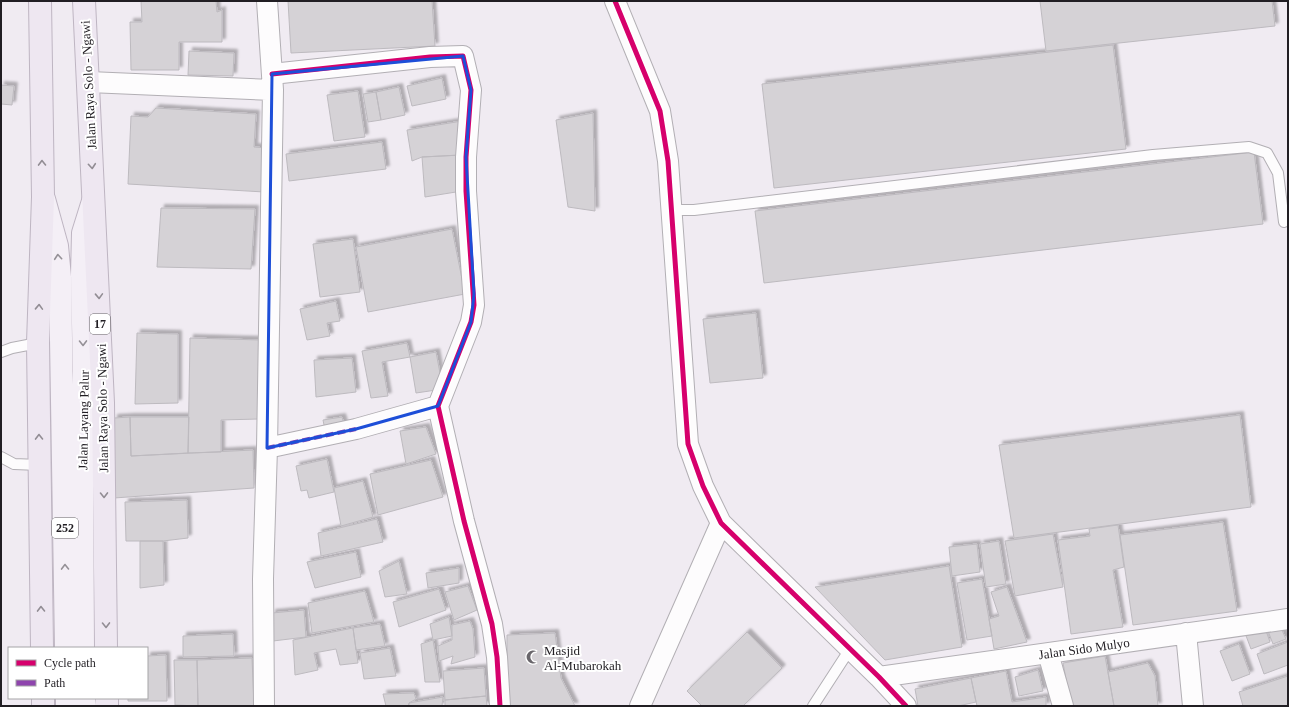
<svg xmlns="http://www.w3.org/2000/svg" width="1289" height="707" viewBox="0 0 1289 707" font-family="'Times New Roman',serif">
  <defs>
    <filter id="shadow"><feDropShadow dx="3.5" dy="-3.5" stdDeviation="1" flood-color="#0004"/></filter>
  </defs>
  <rect width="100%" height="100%" fill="#f0ebf2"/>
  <path fill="#d5d2d6" stroke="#bdbabf" filter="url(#shadow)" d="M 141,1 L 216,1 L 217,12 L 222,10 L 222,42 L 179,42 L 179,70 L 131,70 L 130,22 L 142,22 Z
    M 288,1 L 432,1 L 435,46 L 291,53 Z
    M 1040,1 L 1272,1 L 1275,26 L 1046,51 Z
    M 1113,45 L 1126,149 L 774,188 L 762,84 Z
    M 189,51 L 234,53 L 233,76 L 188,75 Z
    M 442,78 L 446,99 L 412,106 L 407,86 Z
    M 1,85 L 14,86 L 12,105 L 1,104 Z
    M 399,87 L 405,115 L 381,120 L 376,92 Z
    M 358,91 L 365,137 L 334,141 L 327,95 Z
    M 376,92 L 381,120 L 368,122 L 363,94 Z
    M 156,108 L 256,114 L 254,147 L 267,148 L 264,192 L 128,184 L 131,116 L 148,117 Z
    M 593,113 L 595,211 L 568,207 L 556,120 Z
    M 462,121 L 461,155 L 422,157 L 412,161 L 407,130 Z
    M 382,142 L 386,169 L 289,181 L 286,154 Z
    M 1254,152 L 1263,224 L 764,283 L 755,211 Z
    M 461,155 L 456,192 L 425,197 L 422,157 Z
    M 161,208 L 255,209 L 251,269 L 157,267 Z
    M 452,229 L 465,294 L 368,312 L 356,247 Z
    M 353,239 L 360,292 L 320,297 L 313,244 Z
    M 336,301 L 340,321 L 327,323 L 330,336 L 307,340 L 300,309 Z
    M 756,313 L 763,378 L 710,383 L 703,319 Z
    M 137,333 L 178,334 L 178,403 L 135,404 Z
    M 190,338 L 260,340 L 259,419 L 221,420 L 221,452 L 188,453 Z
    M 407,343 L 410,357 L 382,362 L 388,396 L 371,398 L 362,351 Z
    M 436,352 L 443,389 L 416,393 L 410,357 Z
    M 352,358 L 356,392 L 316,397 L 314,360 Z
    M 1240,415 L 1251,507 L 1014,538 L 999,445 Z
    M 130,417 L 189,417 L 188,453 L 131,456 Z
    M 130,417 L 131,456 L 253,450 L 254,488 L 114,498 L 114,418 Z
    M 342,417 L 346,431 L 326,435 L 323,420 Z
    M 426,427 L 436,454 L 406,464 L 400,431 Z
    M 327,459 L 334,492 L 309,498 L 307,490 L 301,491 L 296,466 Z
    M 431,460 L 443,497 L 378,515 L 370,474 Z
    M 363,481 L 373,517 L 341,526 L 334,488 Z
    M 187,500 L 188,538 L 163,541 L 126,541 L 125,502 Z
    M 377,519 L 383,542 L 321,556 L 318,533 Z
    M 1223,522 L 1237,611 L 1133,625 L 1120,535 Z
    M 1118,525 L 1124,567 L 1113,570 L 1123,627 L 1071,634 L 1058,540 L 1090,536 L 1089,529 Z
    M 1053,534 L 1063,587 L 1015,596 L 1005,541 Z
    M 140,541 L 163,541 L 164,585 L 140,588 Z
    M 999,541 L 1006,584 L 986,587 L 980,544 Z
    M 977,544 L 980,572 L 952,576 L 949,547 Z
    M 356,552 L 361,577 L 315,588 L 307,562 Z
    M 399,561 L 407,594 L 385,597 L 379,571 Z
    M 949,566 L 962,647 L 885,660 L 815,587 Z
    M 459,568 L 459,583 L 428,588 L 426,573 Z
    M 982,579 L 992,636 L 967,640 L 957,583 Z
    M 468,586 L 477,610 L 454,620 L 445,592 Z
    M 1007,587 L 1027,642 L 994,649 L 989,619 L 999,616 L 991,592 Z
    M 439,589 L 446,610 L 399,627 L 393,602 Z
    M 365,591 L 374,622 L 312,633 L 308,603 Z
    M 304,610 L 306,637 L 273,641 L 272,613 Z
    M 449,617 L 452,636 L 433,640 L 430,624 Z
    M 470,621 L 473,629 L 475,657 L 451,664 L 453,656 L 439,661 L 438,646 L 452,640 L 452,625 Z
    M 380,624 L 385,646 L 356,650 L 353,628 Z
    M 1264,625 L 1270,642 L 1251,649 L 1245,633 Z
    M 1280,626 L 1286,639 L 1273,644 L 1268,631 Z
    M 353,628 L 358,663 L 340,665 L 336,649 L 314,653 L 318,670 L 295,675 L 293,640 Z
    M 747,632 L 782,668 L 743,706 L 702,706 L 687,691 Z
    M 555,633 L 561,678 L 575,706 L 507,706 L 507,635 Z
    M 233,634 L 234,656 L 183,657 L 183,636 Z
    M 433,640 L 440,682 L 425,682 L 421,644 Z
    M 1288,642 L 1288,665 L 1264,674 L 1257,654 Z
    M 1239,644 L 1250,674 L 1232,681 L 1220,651 Z
    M 390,648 L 396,676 L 364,679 L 360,653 Z
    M 166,655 L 167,701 L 128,701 L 128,698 L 147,698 L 147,656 Z
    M 1105,656 L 1114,706 L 1071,706 L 1063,663 Z
    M 252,658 L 254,706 L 198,706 L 197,660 Z
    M 174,660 L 197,660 L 198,706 L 175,705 Z
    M 1148,663 L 1155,676 L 1158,706 L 1114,706 L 1108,672 Z
    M 484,668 L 486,696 L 445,700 L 443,671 Z
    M 1038,670 L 1043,691 L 1019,696 L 1015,677 Z
    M 1006,671 L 1012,702 L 1046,697 L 1046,706 L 977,706 L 971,678 Z
    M 1288,676 L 1288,706 L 1243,706 L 1239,692 Z
    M 971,678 L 976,702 L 958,706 L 918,706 L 915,689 Z
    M 414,693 L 416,699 L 409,703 L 408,706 L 386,706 L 383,694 Z
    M 486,696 L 487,706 L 445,706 L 445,700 Z
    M 443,697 L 442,706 L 409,706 L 409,703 Z"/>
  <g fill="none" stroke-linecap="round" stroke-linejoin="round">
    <g stroke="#b2afb4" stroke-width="12">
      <path id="lane" d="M 672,210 L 694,210 L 1153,155 L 1249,147 L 1267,153 L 1278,173 L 1284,222
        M 1,352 L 12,348 L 38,343
        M 1,457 L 14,464 L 39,465
        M 813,706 L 850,649"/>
    </g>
    <g stroke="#b2afb4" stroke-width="22">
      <path id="street" d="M 615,1 L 660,111 L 668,161 L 688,444 L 703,486 L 721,523 L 879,677 L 906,706
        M 272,74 L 430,57 L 463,56 L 471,90 L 466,157 L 466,191 L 474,305 L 471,322 L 438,406 L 464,521 L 492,624 L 497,657 L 500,706
        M 89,82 L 273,90
        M 267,448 L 356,429 L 438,406
        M 1186,633 L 1193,706
        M 1048,653 L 1063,706
        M 879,677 L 1288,619
        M 264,706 L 263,579 L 267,448 L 273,90 L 267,1
        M 640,706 L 721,523"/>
    </g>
    <g stroke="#beb5c2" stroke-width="24">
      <path id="primary" d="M 44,199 L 57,246 L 60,277 L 66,648
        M 83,648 L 82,471 L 84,371 L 82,275 L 83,233 L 93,201
        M 67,698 L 67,706
        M 84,698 L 85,706"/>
    </g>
    <g stroke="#beb5c2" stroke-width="24">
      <path id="highway" d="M 40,1 L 43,197 L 38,343 L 42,648
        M 84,1 L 103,403 L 106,648
        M 43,698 L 43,706
        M 107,698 L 107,706"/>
    </g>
    <use href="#lane" stroke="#fdfcfd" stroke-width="10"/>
    <use href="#street" stroke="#fdfcfd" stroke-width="20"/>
    <use href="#primary" stroke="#f4eff6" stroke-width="22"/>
    <use href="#highway" stroke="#eee7f1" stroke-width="22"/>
    <path stroke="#8e44ad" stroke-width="4" stroke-dasharray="8 4" stroke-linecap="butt" d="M 267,448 L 356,429"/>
    <g stroke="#fff" stroke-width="8">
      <path id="cycleway" d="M 615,1 L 660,111 L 668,161 L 688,444 L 703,486 L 721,523 L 879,677 L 906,706
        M 272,74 L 430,57 L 463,56 L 471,90 L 466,157 L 466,191 L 474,305 L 471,322 L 438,406 L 464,521 L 492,624 L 497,657 L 500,706"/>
    </g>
    <use href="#cycleway" stroke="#d6006c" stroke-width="5"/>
  </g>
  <defs><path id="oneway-chevron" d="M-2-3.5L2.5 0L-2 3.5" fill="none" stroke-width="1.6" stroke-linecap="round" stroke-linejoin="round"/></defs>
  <g stroke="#928d94">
    <use href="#oneway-chevron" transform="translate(42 163) rotate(-91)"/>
    <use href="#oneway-chevron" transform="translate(92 166) rotate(85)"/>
    <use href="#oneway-chevron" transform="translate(99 296) rotate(88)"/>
    <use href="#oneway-chevron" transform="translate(39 307) rotate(-88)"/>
    <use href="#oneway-chevron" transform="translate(39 437) rotate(-91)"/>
    <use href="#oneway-chevron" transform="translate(104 495) rotate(89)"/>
    <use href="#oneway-chevron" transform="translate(41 609) rotate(-91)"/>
    <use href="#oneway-chevron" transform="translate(106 625) rotate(89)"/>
  </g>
  <g stroke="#959197">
    <use href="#oneway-chevron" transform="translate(58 257) rotate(-95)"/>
    <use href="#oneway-chevron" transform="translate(83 343) rotate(89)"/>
    <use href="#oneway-chevron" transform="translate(65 567) rotate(-91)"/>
  </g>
  <path fill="none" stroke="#1d4ed8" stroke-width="3" stroke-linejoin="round" d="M 463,56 L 471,90 L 466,157 L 474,294 L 471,322 L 438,406 L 356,429 L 267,448 L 272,74 Z"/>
  <defs>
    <g id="mosque-bare" transform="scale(1.08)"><path d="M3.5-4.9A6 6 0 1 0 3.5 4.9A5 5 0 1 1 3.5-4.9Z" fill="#69666b" stroke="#fff" stroke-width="2.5" paint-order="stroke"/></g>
  </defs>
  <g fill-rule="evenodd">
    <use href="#mosque-bare" x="533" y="657"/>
  </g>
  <g text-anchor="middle" stroke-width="4" stroke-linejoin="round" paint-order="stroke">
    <g fill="#fff" stroke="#646265" stroke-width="1">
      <rect x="90" y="314" width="20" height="20" rx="3"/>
      <rect x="52" y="518" width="26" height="20" rx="3"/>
    </g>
    <g font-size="12" font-weight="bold" fill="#211e23">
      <text x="100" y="328">17</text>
      <text x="65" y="532">252</text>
    </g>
    <g font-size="13" fill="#211e23" stroke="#fff">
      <text transform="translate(88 85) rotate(-93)" y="5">Jalan Raya Solo - Ngawi</text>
      <text transform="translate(102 408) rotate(-91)" y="5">Jalan Raya Solo - Ngawi</text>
      <text transform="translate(83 420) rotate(-89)" y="5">Jalan Layang Palur</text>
      <text transform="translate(1084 648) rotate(-8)" y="5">Jalan Sido Mulyo</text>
    </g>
    <g font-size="13" fill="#211e23" stroke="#fff" text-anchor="start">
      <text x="544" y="655">Masjid<tspan x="544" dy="15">Al-Mubarokah</tspan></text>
    </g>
  </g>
  <rect width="1289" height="707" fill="none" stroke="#211e23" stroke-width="4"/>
  <rect x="8" y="647" width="140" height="52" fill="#ffffff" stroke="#a6a5a7"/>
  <rect x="16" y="660" width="20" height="6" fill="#d6006c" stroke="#a6a5a7"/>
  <text x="44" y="667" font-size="12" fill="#211e23">Cycle path</text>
  <rect x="16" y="680" width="20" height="6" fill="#8e44ad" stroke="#a6a5a7"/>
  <text x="44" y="687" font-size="12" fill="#211e23">Path</text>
</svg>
